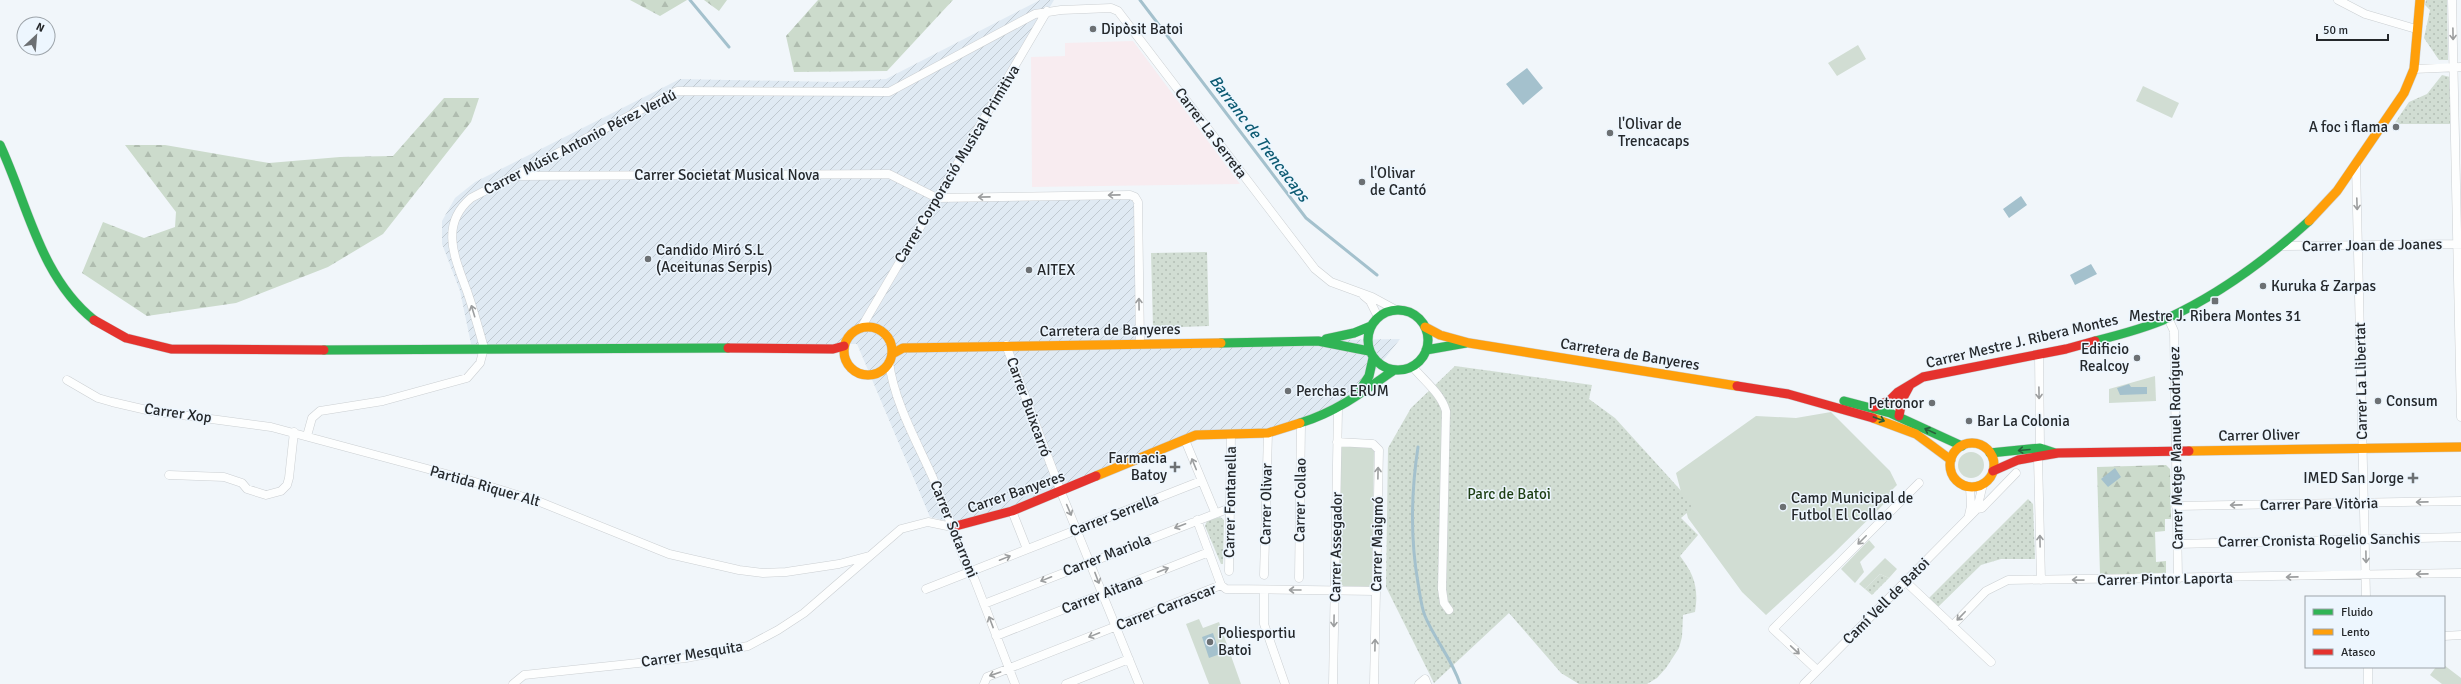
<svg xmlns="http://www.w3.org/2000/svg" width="2461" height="684" viewBox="0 0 2461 684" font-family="Signika,sans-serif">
  <defs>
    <pattern id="industrial-furrows" width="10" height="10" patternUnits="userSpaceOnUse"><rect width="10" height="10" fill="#e0eaf3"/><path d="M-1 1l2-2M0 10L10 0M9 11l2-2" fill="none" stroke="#c0c9d0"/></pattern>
    <pattern id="forest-firs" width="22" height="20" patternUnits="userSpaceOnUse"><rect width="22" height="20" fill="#ccdbcc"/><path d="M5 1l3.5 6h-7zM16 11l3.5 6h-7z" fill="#afbcaf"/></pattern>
    <pattern id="park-dots" width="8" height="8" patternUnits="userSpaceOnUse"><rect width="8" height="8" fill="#d1ddd3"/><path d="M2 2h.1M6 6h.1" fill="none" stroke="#b3beb5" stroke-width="1.8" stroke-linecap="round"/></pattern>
  </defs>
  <rect width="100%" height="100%" fill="#f1f6fa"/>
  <path fill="url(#industrial-furrows)" d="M 1040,0 L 1054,0 L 937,198 L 1138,195 L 1140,343 L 1400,339 L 1350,403 L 1268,433 L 1202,435 L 967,526 L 930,517 L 857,344 L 471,344 L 460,291 L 442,244 L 442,221 L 455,198 L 475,182 L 680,79 L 834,82 L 886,79 Z"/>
  <path fill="#f8ecf0" d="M 1133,41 L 1240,184 L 1032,187 L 1031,57 L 1065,56 L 1065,43 Z"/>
  <path fill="#d1ddd3" d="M 1858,45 L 1866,59 L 1837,76 L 1828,63 Z
    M 2143,86 L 2179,103 L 2172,118 L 2136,101 Z
    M 2155,376 L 2156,401 L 2109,403 L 2109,389 Z
    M 1831,412 L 1890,471 L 1897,485 L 1889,493 L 1892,496 L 1832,555 L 1766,615 L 1742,592 L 1688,518 L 1676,473 L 1756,416 L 1796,418 Z
    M 1344,445 L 1371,448 L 1374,451 L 1372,587 L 1343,586 L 1340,582 L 1341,448 Z
    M1958 465a13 13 0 1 1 26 0a13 13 0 1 1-26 0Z
    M 1869,540 L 1875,547 L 1860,562 L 1864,572 L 1855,583 L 1841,569 Z
    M 1885,558 L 1897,569 L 1889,578 L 1880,574 L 1865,589 L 1859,584 Z
    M 1199,619 L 1203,628 L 1219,622 L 1241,684 L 1209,684 L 1186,624 Z
    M 2444,665 L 2461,678 L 2461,684 L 2442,684 L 2430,675 L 2436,667 L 2444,667 Z"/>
  <path fill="url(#forest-firs)" d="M 630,0 L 687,0 L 660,16 Z
    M 704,0 L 727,0 L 719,11 Z
    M 818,0 L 953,0 L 887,71 L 794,72 L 786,36 Z
    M 444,98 L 479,98 L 471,122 L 383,234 L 328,267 L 236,303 L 147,316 L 82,273 L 103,222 L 144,238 L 175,227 L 176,212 L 125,145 L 165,145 L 269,163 L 340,157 L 393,156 Z
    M 2166,465 L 2170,469 L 2171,519 L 2165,519 L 2165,531 L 2155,532 L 2156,562 L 2166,561 L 2166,573 L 2100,575 L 2097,467 Z"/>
  <path fill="url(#park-dots)" d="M 2426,0 L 2447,0 L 2448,60 L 2439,60 L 2424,38 L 2430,10 L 2425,5 Z
    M 2442,75 L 2450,77 L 2450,124 L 2394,124 L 2409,102 L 2427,94 Z
    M 1207,252 L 1209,326 L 1153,328 L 1151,253 Z
    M 1455,366 L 1592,385 L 1589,399 L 1615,418 L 1695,506 L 1681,518 L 1698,535 L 1680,556 C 1694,574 1699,588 1695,612 L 1683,615 L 1682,637 L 1679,648 L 1666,668 L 1657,678 L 1647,684 L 1579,684 L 1561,673 L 1509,613 L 1434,683 L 1386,587 L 1388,448 L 1411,408 Z
    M 2028,499 L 2033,504 L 2035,559 L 2001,559 L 1981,565 L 1938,607 L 1929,598 Z
    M 1220,517 L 1224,520 L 1223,564 L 1221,564 L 1205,526 L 1207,521 Z
    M 1880,574 L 1889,578 L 1872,595 L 1865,589 Z"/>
  <path fill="#a4c1cd" d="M 1527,68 L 1543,88 L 1523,105 L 1506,84 Z
    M 2021,196 L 2027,205 L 2009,218 L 2003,209 Z
    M 2091,264 L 2097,274 L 2075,285 L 2070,275 Z
    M 2129,384 L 2131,387 L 2147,387 L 2147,394 L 2120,395 L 2117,388 Z
    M 2115,468 L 2121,477 L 2108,487 L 2101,479 Z
    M 1213,633 L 1220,654 L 1209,658 L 1202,637 Z"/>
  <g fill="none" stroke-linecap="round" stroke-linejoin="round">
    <path stroke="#a4c1cd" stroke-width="3" d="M 690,0 L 729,47
      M 1140,0 L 1306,218 L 1377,275
      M 1418,447 C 1411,493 1410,537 1418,583 C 1420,594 1421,606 1425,616 C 1435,640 1452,659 1460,684"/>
    <g stroke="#cbcfd2" stroke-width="9">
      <path id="street" d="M 2338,0 L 2365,14 L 2416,29
        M 2452,0 L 2461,417
        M 2414,69 L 2461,67
        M 2356,165 L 2366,597
        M 513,176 L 889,174 L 937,198 L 1130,195 L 1135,197 L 1138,202 L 1140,343
        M 2282,246 L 2461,244
        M 1364,296 L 1370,301 L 1378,317
        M 2168,318 L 2174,331 L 2178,579
        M 861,328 L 1047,11
        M 1006,345 L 1061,492 L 1139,684
        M 2039,354 L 2040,448
        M 889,362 C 894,402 917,442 933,478 C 946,509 957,541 969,572 L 974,578 L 1015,684
        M 1412,366 C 1424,381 1441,393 1446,411 L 1442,589 L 1444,603 L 1449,610
        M 67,380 L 98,398 L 112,402 L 151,411 L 271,427 L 465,479 L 540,502 L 669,554 L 739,570 L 763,573 L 786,572 L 839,564 L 869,556
        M 307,436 L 312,418 L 320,411 L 383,401 L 467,378 L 480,363 L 484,348 C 479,330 474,312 468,294 C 456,260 438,226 471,198 L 677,91 L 889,92 L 1035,14 L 1061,10 L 1111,8 L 1118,11 L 1315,269 L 1331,282 L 1372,297 L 1396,310
        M 1185,440 L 1215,512
        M 1337,442 L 1373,444 L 1379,450 L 1374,684
        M 2038,458 L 2041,580
        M 169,475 L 224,477 L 242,483 L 247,489 L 266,495 L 281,491 L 287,485 L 289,478 L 294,432
        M 2176,506 L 2461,501
        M 1977,509 L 1982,508 L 2016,473
        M 1012,511 L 1027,549
        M 1969,515 L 1971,506 L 1970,487
        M 1197,520 L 1221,585 L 1226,589 L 1376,591
        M 2177,544 L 2461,537
        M 1229,571 L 1231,434
        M 1264,575 L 1268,433
        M 1299,578 L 1301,423
        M 1905,581 L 1991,662
        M 926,589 L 1201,481
        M 1264,590 L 1264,624 L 1285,684
        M 984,604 L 1230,508
        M 1952,626 L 1986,591 L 2008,580 L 2461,573
        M 996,636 L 1209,552
        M 2444,636 L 2461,635
        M 2368,667 L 2368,684
        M 1817,670 L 1773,629 L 1919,483
        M 513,684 L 524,675 L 686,658 L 748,646 L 778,630 L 804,613 L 901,529 L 928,522 L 952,527
        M 984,684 L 987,677 L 1221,585
        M 1066,684 L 1129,659
        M 1333,684 L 1338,409
        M 1419,684 L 1425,679 L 1427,684
        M 1804,684 L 1977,509 L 1983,484"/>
    </g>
    <g stroke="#cbcfd2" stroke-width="10">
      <path id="fast" d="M 0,145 C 28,205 40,277 94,320
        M1368 340a30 30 0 1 1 60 0a30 30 0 1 1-60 0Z
        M 1326,339 L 1354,333 L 1371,326
        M 2095,341 C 2119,335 2146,328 2168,318 C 2220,294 2267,259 2309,221
        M 1221,343 L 1318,341 L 1369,351
        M 324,350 L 728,348
        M 1426,350 L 1466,343
        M 1360,390 L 1369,376 L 1373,358
        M 1844,401 L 1890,413 L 1962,446
        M 1300,423 C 1336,412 1363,392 1394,370
        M 1990,453 L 2040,448 L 2055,453"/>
    </g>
    <g stroke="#cbcfd2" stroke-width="10">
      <path id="slow" d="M 2309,221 L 2337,191 L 2404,93 L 2414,69 L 2420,0
        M844 351a24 24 0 1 1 48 0a24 24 0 1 1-48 0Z
        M 1425,327 L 1440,335 L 1469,343 L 1737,386
        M 892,354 L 903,348 L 1221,343
        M 1873,418 L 1916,434 L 1951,460
        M1950 465a22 22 0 1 1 44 0a22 22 0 1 1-44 0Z
        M 2189,451 L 2461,447
        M 1096,476 L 1196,435 L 1268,433 L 1300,423"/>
    </g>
    <g stroke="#cbcfd2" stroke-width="10">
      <path id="jam" d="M 94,320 L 126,338 L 171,349 L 324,350
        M 728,348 L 833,349 L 844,346
        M 1737,386 L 1788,394 L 1873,418
        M 1874,407 L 1889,401 L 1898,392 L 1923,377 L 2066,349 L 2095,341
        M 1899,416 L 1902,400 L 1910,385
        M 1993,471 L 2018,460 L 2058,453 L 2189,451
        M 952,527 L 1012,511 L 1096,476"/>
    </g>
    <use href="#street" stroke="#fdfefe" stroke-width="8"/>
    <use href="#fast" stroke="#30b455" stroke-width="9"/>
    <use href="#slow" stroke="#ff9f0a" stroke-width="9"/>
    <use href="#jam" stroke="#e5322d" stroke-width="9"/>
  </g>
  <defs><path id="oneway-shaft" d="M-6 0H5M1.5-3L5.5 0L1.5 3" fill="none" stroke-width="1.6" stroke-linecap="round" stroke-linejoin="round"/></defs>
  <g stroke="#9c9e9f">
    <use href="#oneway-shaft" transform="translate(2453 34) rotate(89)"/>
    <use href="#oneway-shaft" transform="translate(1114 195) rotate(179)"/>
    <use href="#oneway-shaft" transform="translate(984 197) rotate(179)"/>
    <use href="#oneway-shaft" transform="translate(2357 204) rotate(88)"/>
    <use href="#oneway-shaft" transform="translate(1139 304) rotate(-91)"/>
    <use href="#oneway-shaft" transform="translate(473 311) rotate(-107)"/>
    <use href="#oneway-shaft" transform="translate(2039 393) rotate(89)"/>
    <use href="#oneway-shaft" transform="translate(1194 464) rotate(-112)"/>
    <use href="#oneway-shaft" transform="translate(1378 473) rotate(-89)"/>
    <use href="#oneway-shaft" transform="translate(2422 502) rotate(179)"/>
    <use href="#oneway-shaft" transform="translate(2236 505) rotate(179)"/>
    <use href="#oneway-shaft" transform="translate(1069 510) rotate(67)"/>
    <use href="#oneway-shaft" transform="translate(1180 526) rotate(159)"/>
    <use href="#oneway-shaft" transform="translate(1862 540) rotate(135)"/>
    <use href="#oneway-shaft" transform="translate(2040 541) rotate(-91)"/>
    <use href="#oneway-shaft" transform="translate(2366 557) rotate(89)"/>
    <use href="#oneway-shaft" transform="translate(1005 558) rotate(-22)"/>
    <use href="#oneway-shaft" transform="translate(1163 570) rotate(-21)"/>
    <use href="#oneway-shaft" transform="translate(2422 574) rotate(179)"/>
    <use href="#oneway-shaft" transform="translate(2292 577) rotate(179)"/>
    <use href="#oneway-shaft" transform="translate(1097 578) rotate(69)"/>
    <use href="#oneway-shaft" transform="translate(1046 579) rotate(158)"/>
    <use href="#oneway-shaft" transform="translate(2078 580) rotate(-179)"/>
    <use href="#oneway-shaft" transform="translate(1295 590) rotate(-180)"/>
    <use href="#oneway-shaft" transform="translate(1961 616) rotate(134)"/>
    <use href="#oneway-shaft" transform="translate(1334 621) rotate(91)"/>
    <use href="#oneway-shaft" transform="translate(991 622) rotate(-111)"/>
    <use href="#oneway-shaft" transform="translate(1094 635) rotate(158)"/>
    <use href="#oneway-shaft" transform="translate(1375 645) rotate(-89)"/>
    <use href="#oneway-shaft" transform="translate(1795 650) rotate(43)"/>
    <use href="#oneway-shaft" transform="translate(995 674) rotate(161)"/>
  </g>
  <g stroke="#29603c">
    <use href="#oneway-shaft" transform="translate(1879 419) rotate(20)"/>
    <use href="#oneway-shaft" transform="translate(1930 431) rotate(-155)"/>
    <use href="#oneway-shaft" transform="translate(2024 450) rotate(175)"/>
  </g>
  <g fill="#6c7073" stroke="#edf6fe" stroke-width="1.5">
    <circle cx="1093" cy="29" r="4"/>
    <circle cx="2396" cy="127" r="4"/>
    <circle cx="1610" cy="133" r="4"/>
    <circle cx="1362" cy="182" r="4"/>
    <circle cx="648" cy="259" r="4"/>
    <circle cx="1029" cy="270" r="4"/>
    <circle cx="2263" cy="286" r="4"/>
    <rect x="2211" y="297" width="8" height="8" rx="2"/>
    <circle cx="2137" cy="358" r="4"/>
    <circle cx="1288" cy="391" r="4"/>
    <circle cx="2378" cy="401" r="4"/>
    <circle cx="1932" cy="403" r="4"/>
    <circle cx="1969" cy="421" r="4"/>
    <path d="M1173 461h4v4h4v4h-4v4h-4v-4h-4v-4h4z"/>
    <path d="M2411 472h4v4h4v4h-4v4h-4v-4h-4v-4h4z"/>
    <circle cx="1783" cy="507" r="4"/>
    <circle cx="1210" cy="642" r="4"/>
  </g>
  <g text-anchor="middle" stroke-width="3" stroke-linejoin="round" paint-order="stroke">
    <g font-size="15" fill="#25282b" stroke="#edf6fe" text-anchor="start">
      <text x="1101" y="34">Dipòsit Batoi</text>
      <text x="1618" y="129">l'Olivar de<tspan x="1618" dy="17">Trencacaps</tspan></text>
      <text x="2388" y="132" text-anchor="end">A foc i flama</text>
      <text x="1370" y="178">l'Olivar<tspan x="1370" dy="17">de Cantó</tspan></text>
      <text x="656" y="255">Candido Miró S.L<tspan x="656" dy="17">(Aceitunas Serpis)</tspan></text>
      <text x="1037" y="275">AITEX</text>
      <text x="2271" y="291">Kuruka &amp; Zarpas</text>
      <text x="2215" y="321" text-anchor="middle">Mestre J. Ribera Montes 31</text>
      <text x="2129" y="354" text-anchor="end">Edificio<tspan x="2129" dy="17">Realcoy</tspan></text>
      <text x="1296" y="396">Perchas ERUM</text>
      <text x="2386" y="406">Consum</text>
      <text x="1924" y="408" text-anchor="end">Petronor</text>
      <text x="1977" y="426">Bar La Colonia</text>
      <text x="1167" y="463" text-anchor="end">Farmacia<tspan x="1167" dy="17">Batoy</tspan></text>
      <text x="2404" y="483" text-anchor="end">IMED San Jorge</text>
      <text x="1791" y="503">Camp Municipal de<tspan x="1791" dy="17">Futbol El Collao</tspan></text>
      <text x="1218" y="638">Poliesportiu<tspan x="1218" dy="17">Batoi</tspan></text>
    </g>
    <g font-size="15" fill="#25282b" stroke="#edf6fe">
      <text transform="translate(1211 133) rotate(53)" y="5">Carrer La Serreta</text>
      <text transform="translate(580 142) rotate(-27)" y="5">Carrer Músic Antonio Pérez Verdú</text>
      <text transform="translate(957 164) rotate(-59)" y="5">Carrer Corporació Musical Primitiva</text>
      <text x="727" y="180">Carrer Societat Musical Nova</text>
      <text transform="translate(2372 245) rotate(-1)" y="5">Carrer Joan de Joanes</text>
      <text transform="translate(1110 330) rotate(-1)" y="5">Carretera de Banyeres</text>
      <text transform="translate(2022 341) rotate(-13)" y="5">Carrer Mestre J. Ribera Montes</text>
      <text transform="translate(1630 354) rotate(9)" y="5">Carretera de Banyeres</text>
      <text transform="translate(2361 381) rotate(-91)" y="5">Carrer La Llibertat</text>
      <text transform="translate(1029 407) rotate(70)" y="5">Carrer Buixcarró</text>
      <text transform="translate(178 413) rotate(8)" y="5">Carrer Xop</text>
      <text transform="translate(2259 435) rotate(-1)" y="5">Carrer Oliver</text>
      <text transform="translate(2176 448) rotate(-91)" y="5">Carrer Metge Manuel Rodríguez</text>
      <text transform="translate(485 486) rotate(16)" y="5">Partida Riquer Alt</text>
      <text transform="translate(1016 492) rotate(-19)" y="5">Carrer Banyeres</text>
      <text transform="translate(1300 500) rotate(-89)" y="5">Carrer Collao</text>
      <text transform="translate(1230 502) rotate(-89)" y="5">Carrer Fontanella</text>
      <text transform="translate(1266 504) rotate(-89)" y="5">Carrer Olivar</text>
      <text transform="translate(2319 504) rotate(-1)" y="5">Carrer Pare Vitòria</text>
      <text transform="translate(1114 515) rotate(-21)" y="5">Carrer Serrella</text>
      <text transform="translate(954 529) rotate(68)" y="5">Carrer Sotarroni</text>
      <text transform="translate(2319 540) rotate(-1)" y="5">Carrer Cronista Rogelio Sanchis</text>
      <text transform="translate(1377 544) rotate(-89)" y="5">Carrer Maigmó</text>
      <text transform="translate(1336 547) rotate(-89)" y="5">Carrer Assegador</text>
      <text transform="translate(1107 555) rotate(-21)" y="5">Carrer Mariola</text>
      <text transform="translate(2165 579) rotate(-1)" y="5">Carrer Pintor Laporta</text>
      <text transform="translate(1102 594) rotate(-21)" y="5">Carrer Aitana</text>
      <text transform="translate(1886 601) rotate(-45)" y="5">Camí Vell de Batoi</text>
      <text transform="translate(1166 607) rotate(-21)" y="5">Carrer Carrascar</text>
      <text transform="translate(692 654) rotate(-9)" y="5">Carrer Mesquita</text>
    </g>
    <g font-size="15" fill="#1d3e13" stroke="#edf6fe">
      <text x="1509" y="499">Parc de Batoi</text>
    </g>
    <g font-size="16" font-style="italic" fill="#0d5b73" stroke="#edf6fe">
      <text transform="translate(1260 138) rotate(53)" y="6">Barranc de Trencacaps</text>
    </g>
  </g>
  <rect x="2305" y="596" width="140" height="72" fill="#edf6fe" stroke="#9da4aa"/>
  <rect x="2313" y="609" width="20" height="6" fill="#30b455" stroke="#9da4aa"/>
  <text x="2341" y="616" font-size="12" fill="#25282b">Fluido</text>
  <rect x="2313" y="629" width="20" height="6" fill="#ff9f0a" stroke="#9da4aa"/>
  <text x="2341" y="636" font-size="12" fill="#25282b">Lento</text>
  <rect x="2313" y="649" width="20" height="6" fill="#e5322d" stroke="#9da4aa"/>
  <text x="2341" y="656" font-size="12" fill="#25282b">Atasco</text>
  <g transform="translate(36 36) rotate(26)"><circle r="19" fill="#edf6fe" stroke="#9da4aa"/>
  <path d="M0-3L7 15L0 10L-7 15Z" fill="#6c7073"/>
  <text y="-6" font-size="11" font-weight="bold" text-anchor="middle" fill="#25282b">N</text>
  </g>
  <path d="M2317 34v6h71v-6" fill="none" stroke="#25282b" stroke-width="2"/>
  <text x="2323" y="34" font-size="12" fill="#25282b" stroke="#edf6fe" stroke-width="3" paint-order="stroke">50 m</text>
</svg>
